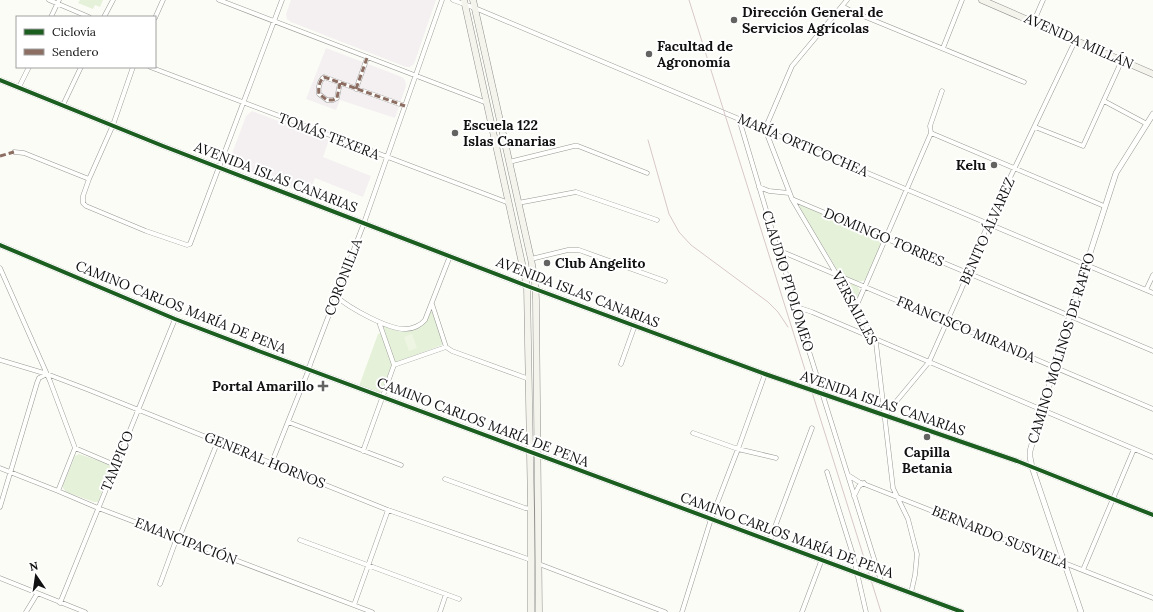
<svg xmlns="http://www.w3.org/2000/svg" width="1153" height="612" viewBox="0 0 1153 612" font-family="Lora,serif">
  <rect width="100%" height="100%" fill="#fcfcf7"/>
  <path fill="#f4f0f2" d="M 291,0 L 436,0 L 414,64 L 410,67 L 406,67 L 291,22 L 287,19 L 286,14 Z
    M 326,48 L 402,77 L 405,80 L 406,86 L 395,118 L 340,100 L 336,110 L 306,99 Z
    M 252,111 L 329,140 L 323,157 L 371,176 L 363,197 L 315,178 L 308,195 L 233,165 L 230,159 L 246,116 Z"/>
  <path fill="#e5f1d9" d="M 80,0 L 103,0 L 100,7 L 95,5 L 93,9 L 78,3 Z
    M 800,204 L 881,239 L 882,244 L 865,280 C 857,284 844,277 838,271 L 802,212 L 799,205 Z
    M 851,284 C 860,286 861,290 858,298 L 854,298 L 848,287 L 849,285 Z
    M 431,311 L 432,312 C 435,320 444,337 442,345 L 397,362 L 395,362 L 383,326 C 388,326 393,329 398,331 C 414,335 422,322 431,311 Z
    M 382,333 L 392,365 L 380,394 L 359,386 L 378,334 Z
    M 79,454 L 109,464 L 111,470 L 98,502 L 94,502 L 66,492 L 63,488 L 63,485 L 75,456 Z"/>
  <path fill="#eef5e2" d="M 412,334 L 417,348 L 409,351 L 404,337 Z"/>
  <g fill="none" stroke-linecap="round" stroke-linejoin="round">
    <g stroke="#979795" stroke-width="5">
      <path id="minor" d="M 49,0 L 89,17
        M 219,0 L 487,103
        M 453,0 L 475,8 L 1153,293
        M 847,0 L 792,66 L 765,129 L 792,199 L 856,307 L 876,343 L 893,488 L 908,519 L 917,554 L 915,575 L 911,593
        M 842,6 L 851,11 L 1024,82
        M 51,17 L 59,0
        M 104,17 L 113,0
        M 155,18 L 163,0
        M 1034,21 L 1043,0
        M 943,48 L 962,0
        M 133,67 L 113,125 L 89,179 L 83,196 L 83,203 L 86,206 L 146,231 L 187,245 L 190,244 L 282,0
        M 150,67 L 509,203
        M 340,83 L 337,98 L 333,100 L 327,100 L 319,94 C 318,89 319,81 324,77 L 405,106
        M 19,87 L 29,67
        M 356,89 L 367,58
        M 1104,101 L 1147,124
        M 63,105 L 81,67
        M 739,119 L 775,240 L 797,307 L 798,316 L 881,581
        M 1035,127 L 1083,146 L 1122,60
        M 931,133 L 1104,206
        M 14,152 L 24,153 L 89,179
        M 509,162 L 574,146 L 578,146 L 647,173
        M 759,187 L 769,191 L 789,193
        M 792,199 L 1153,351
        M 518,203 L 576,192 L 657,220
        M 778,250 L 1153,409
        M 531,259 L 568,250 L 579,250 L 665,281
        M 0,268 L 50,381 L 75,448 L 58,491
        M 1146,290 L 1153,275
        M 336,296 C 349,308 389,330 406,329 C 413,329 421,325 425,320 L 450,256
        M 432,304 L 446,347
        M 797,307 L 812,312 L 1153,457
        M 856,307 L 931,133 L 930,126 L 942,91
        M 379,322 L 394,365
        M 446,347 L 452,351 L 529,379
        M 0,360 L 47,374 L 89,390 L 388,510 L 531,560
        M 621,364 L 635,325
        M 885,415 L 929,362 L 961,290 L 988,224 L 1076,39
        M 288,422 L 401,465
        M 693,433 L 738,449 L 776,458
        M 75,448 L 115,465
        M 363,451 L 394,365 L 446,347
        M 272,462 L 307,374 L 311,362 L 364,223 L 442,0
        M 0,468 L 58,491 L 98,508 L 372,612
        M 827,472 L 853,555 L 866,612
        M 848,475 L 859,482 L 1153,598
        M 445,479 L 525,508 L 531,509
        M 854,496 L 859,486 L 864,483
        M 0,507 L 37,383 L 39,378 L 47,374
        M 300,540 L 459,599
        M 770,540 L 812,428
        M 539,564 L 665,612
        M 1083,570 L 1134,449
        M 0,578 L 85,612
        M 160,584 L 175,543 L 179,538 L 218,441
        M 60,603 L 175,319
        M 354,605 L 388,510
        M 26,612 L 37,594
        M 440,612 L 446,594
        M 682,612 L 711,519 L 738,449 L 765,374
        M 802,612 L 822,559"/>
    </g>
    <g stroke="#979795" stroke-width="6">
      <path id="tertiary" d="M 0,80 L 163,146 L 527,286 L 765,374 L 1017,461 L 1153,515
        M 0,245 L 175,319 L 256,350 L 962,612
        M 1081,612 L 1032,467 L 1030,457 L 1030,451 L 1069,318 L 1116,173 L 1153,114"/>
    </g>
    <g stroke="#8d8d8b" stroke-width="7">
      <path id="secondary" d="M 464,0 L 527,286 L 531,509 L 531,612
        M 473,0 L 531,259 L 535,282 L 536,300 L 539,612
        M 982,0 L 1153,74"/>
    </g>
    <use href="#minor" stroke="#fffffe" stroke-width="4"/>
    <use href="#tertiary" stroke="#fffffe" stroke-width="5"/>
    <use href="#secondary" stroke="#f5f4ec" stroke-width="6"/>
    <path stroke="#d7c8c7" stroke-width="1" d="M 689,0 L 881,612
      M 648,140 L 669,214 L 679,232 L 691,245 L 768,302 L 778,312 L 788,327"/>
    <path stroke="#8d6e63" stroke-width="3" stroke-dasharray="6 3" stroke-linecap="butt" d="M 340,83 L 337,98 L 333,100 L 327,100 L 319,94 C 318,89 319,81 324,77 L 405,106
      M 356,89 L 367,58
      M 0,156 L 14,152"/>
    <g stroke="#fff" stroke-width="6">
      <path id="cycleway" d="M 0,80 L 163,146 L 527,286 L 765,374 L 1017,461 L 1153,515
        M 0,245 L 175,319 L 256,350 L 962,612"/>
    </g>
    <use href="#cycleway" stroke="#1b5e20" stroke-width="4"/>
  </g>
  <g fill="#636362" stroke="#fff" stroke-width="1.5">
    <circle cx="734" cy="20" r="4"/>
    <circle cx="649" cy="54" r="4"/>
    <circle cx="455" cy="133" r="4"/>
    <circle cx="994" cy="165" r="4"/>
    <circle cx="547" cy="263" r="4"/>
    <path d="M321 380h4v4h4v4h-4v4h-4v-4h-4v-4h4z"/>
    <circle cx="927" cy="437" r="4"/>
  </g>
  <g text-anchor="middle" stroke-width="4" stroke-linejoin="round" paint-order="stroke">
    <g font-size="14" font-weight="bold" fill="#111" stroke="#fff" text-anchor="start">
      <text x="742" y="17">Dirección General de<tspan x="742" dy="16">Servicios Agrícolas</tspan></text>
      <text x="657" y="51">Facultad de<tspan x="657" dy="16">Agronomía</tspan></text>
      <text x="463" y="130">Escuela 122<tspan x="463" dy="16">Islas Canarias</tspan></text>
      <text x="986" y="170" text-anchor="end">Kelu</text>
      <text x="555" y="268">Club Angelito</text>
      <text x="314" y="391" text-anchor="end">Portal Amarillo</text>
      <text x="927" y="457" text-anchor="middle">Capilla<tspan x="927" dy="16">Betania</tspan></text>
    </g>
    <g font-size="14" fill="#111" stroke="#fff">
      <text transform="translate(1079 41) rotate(24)" y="5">AVENIDA MILLÁN</text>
      <text transform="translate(329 136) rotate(21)" y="5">TOMÁS TEXERA</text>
      <text transform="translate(803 145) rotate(23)" y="5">MARÍA ORTICOCHEA</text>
      <text transform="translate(276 177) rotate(21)" y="5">AVENIDA ISLAS CANARIAS</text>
      <text transform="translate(987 231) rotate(-66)" y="5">BENITO ÁLVAREZ</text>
      <text transform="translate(884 237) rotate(23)" y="5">DOMINGO TORRES</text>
      <text transform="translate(343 277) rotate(-69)" y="5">CORONILLA</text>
      <text transform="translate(788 281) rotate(73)" y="5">CLAUDIO PTOLOMEO</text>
      <text transform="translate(578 292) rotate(21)" y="5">AVENIDA ISLAS CANARIAS</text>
      <text transform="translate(181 307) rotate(22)" y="5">CAMINO CARLOS MARÍA DE PENA</text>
      <text transform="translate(855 308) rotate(62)" y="5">VERSAILLES</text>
      <text transform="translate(966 329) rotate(23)" y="5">FRANCISCO MIRANDA</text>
      <text transform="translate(1061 348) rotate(-73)" y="5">CAMINO MOLINOS DE RAFFO</text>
      <text transform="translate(883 403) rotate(19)" y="5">AVENIDA ISLAS CANARIAS</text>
      <text transform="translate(483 422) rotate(21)" y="5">CAMINO CARLOS MARÍA DE PENA</text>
      <text transform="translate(265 460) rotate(22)" y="5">GENERAL HORNOS</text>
      <text transform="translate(117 461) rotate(-68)" y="5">TAMPICO</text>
      <text transform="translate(787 535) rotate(20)" y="5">CAMINO CARLOS MARÍA DE PENA</text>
      <text transform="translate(1000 537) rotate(22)" y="5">BERNARDO SUSVIELA</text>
      <text transform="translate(186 541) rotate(21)" y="5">EMANCIPACIÓN</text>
    </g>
  </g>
  <rect x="16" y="16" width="140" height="52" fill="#ffffff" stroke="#a0a0a0"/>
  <rect x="24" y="29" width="20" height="6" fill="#1b5e20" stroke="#a0a0a0"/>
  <text x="52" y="36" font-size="12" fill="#111111">Ciclovía</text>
  <rect x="24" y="49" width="20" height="6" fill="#8d6e63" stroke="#a0a0a0"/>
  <text x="52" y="56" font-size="12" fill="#111111">Sendero</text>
  <g transform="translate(36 576) rotate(347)" stroke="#ffffff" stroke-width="3" paint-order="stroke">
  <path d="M0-3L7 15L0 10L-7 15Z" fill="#111111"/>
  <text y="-6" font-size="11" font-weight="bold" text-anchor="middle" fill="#111111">N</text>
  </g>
</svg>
